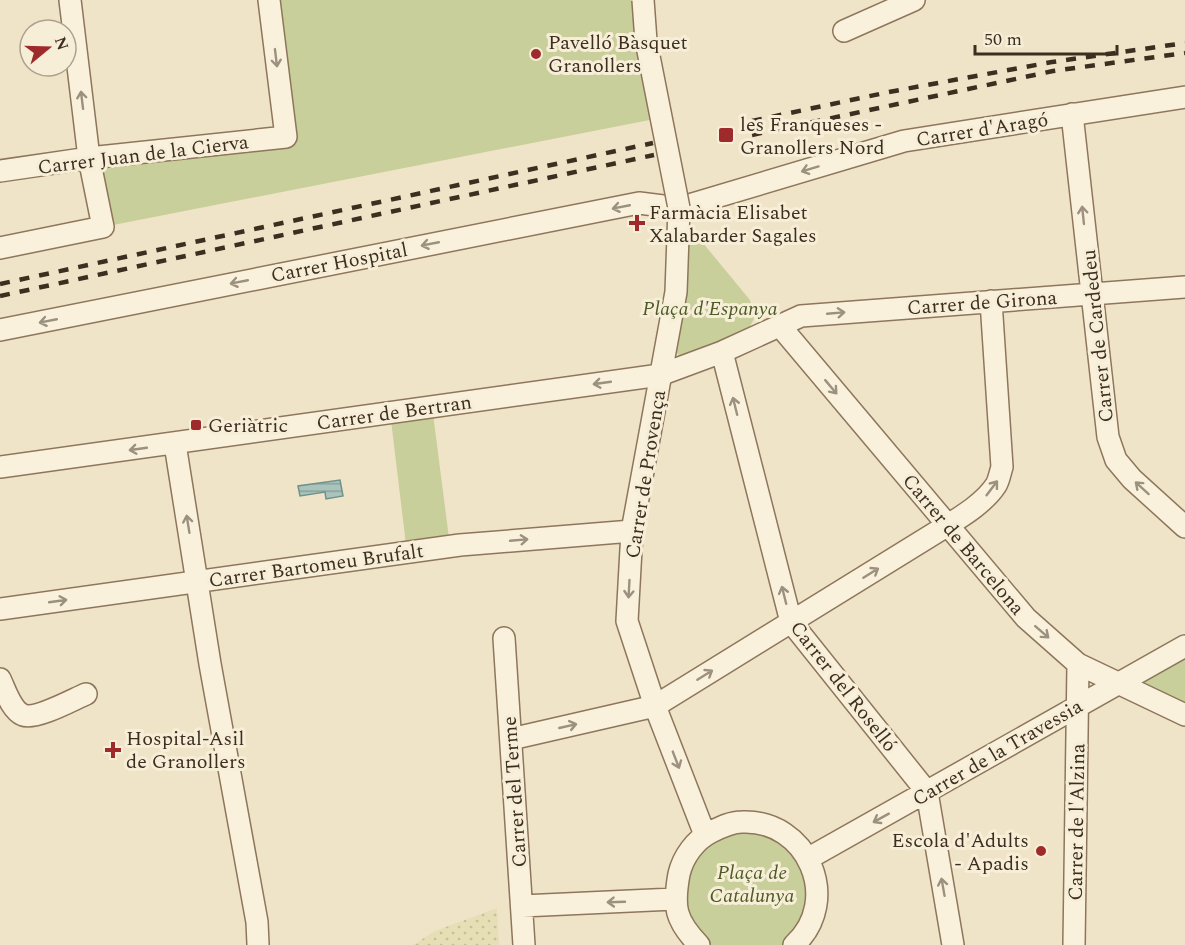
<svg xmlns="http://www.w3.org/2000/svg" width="1185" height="945" viewBox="0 0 1185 945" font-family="Spectral,serif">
  <defs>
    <pattern id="farmland-dots" width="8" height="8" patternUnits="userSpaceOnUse" patternTransform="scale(1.5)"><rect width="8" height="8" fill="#e6deb5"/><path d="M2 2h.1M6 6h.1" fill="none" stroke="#c6bf9b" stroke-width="1.8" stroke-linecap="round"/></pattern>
    <pattern id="water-rules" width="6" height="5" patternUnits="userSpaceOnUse" patternTransform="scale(1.5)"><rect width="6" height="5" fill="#a9c4bc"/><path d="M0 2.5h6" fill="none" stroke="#8ba098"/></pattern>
  </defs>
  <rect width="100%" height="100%" fill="#f0e4c8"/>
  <path fill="url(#farmland-dots)" d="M 497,908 L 499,945 L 413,945 L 435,931 Z"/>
  <path fill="#c9cf9b" d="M 270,0 L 643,0 L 660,118 L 103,227 L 89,158 L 285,137 Z
    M 694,237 L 698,237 L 750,300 L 754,319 L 748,330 L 683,360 L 670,345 L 684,243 Z
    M 432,406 L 450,546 L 407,553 L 390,412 Z
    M 1185,653 L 1185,710 L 1130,689 Z
    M 777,826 L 820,880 L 794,945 L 711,945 L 696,930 L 690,919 L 683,891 L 691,859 L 716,832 Z"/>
  <path fill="url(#water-rules)" stroke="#6f938a" stroke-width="1.5" d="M 340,480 L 343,496 L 326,499 L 325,492 L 300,496 L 298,486 Z"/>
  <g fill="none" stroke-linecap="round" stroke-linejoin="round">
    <g stroke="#8d765c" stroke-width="24">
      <path id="street" d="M 844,31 L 914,0
        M 1072,114 L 1108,437 L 1116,460 L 1132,479 L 1185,527
        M 0,171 L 89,158 L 286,137 L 269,0
        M 679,208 L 676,292 L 632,531 L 627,621 L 655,706 L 705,835
        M 0,248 L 103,227 L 89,158 L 70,0
        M 780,326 L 1026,618 L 1078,664 L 1185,715
        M 0,330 L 639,203 L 679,208 L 904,141 L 1185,97
        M 722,352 L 791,622 L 927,792 L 953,945
        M 175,444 L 210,664 L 257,922 L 258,944
        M 0,467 L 660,375 L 722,352 L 801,316 L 1185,287
        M 0,609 L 460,545 L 632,531
        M 504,638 L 524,945
        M 0,679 C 5,689 11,710 23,715 C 36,720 72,700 86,694
        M 511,739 L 655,706 L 948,525 C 964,515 985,502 996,485 C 999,480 1000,473 1002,467 L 991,301
        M 809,858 L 1185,646
        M 522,906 L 674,899
        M 699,945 C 675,920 673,907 679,874 C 683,857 695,840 711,832 C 721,827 731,822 742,822 C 807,819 843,900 794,945
        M 1074,945 L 1078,664"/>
    </g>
    <use href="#street" stroke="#faf1dc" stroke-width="21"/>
    <path stroke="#3d2e20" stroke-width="4.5" stroke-dasharray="10 10" stroke-linecap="butt" d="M 752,121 L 889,92 L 1052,62 L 1185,43
      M 752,135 L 1053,71 L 1185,53
      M 0,284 L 653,143
      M 0,296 L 654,155"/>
    <g stroke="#8d765c" stroke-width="24" stroke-linecap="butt">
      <path id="street-bridge" d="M 643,0 L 646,41 L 679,208"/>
    </g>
    <use href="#street-bridge" stroke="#faf1dc" stroke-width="21"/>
  </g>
  <defs><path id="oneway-shaft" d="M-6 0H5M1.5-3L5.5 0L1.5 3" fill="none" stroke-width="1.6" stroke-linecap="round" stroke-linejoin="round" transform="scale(1.5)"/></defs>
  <g stroke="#9c907e">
    <use href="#oneway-shaft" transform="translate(276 58) rotate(83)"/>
    <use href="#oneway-shaft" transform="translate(82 100) rotate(-97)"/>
    <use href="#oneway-shaft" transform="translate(810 169) rotate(163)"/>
    <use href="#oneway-shaft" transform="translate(621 207) rotate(169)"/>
    <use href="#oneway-shaft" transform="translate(1083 215) rotate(-96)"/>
    <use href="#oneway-shaft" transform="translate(430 244) rotate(169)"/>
    <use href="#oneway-shaft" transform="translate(239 282) rotate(169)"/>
    <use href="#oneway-shaft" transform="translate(836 313) rotate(-5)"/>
    <use href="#oneway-shaft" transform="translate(48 321) rotate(169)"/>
    <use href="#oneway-shaft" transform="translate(602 383) rotate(172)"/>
    <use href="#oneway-shaft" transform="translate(831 387) rotate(50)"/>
    <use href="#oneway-shaft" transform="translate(735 406) rotate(-104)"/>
    <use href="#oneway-shaft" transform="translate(138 449) rotate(172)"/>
    <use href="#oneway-shaft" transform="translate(992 488) rotate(-53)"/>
    <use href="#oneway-shaft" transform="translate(1142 488) rotate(-138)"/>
    <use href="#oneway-shaft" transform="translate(188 524) rotate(-99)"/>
    <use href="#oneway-shaft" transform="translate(519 540) rotate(-5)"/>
    <use href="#oneway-shaft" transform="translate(871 573) rotate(-32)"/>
    <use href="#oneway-shaft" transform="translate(629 589) rotate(93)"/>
    <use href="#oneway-shaft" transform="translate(784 595) rotate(-104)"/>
    <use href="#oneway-shaft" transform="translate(58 601) rotate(-8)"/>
    <use href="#oneway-shaft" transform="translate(1042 632) rotate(41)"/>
    <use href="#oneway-shaft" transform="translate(705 675) rotate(-32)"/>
    <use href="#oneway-shaft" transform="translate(568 726) rotate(-13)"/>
    <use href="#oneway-shaft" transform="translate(676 760) rotate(69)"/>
    <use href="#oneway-shaft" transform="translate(881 818) rotate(151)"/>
    <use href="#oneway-shaft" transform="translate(943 887) rotate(-100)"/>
    <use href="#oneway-shaft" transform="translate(616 902) rotate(178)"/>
  </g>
  <g fill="#9e2a2b" stroke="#f7eed8" stroke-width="2">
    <circle cx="536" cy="54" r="6"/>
    <rect x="718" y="127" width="16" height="16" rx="3"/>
    <path d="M634 214h6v6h6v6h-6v6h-6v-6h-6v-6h6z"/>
    <rect x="190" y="419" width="12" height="12" rx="3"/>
    <path d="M110 741h6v6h6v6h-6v6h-6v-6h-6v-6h6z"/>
    <circle cx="1041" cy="851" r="6"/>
  </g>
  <g text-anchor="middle" stroke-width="6" stroke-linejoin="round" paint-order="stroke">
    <g font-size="20" fill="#3d2e20" stroke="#f7eed8" text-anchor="start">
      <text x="548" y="49">Pavelló Bàsquet<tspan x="548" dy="23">Granollers</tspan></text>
      <text x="740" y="131">les Franqueses -<tspan x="740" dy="23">Granollers Nord</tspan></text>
      <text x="649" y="219">Farmàcia Elisabet<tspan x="649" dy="23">Xalabarder Sagales</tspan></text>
      <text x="208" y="432">Geriàtric</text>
      <text x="126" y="745">Hospital-Asil<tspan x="126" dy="23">de Granollers</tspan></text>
      <text x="1029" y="847" text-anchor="end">Escola d'Adults<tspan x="1029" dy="23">- Apadis</tspan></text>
    </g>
    <g font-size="20" fill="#3d2e20" stroke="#f7eed8">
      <text transform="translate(982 129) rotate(-9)" y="7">Carrer d'Aragó</text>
      <text transform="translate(143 154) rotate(-7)" y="7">Carrer Juan de la Cierva</text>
      <text transform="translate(339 262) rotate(-11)" y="7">Carrer Hospital</text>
      <text transform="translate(982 302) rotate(-4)" y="7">Carrer de Girona</text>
      <text transform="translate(1097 336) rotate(-96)" y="7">Carrer de Cardedeu</text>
      <text transform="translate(394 412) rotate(-8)" y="7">Carrer de Bertran</text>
      <text transform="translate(645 474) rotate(-81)" y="7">Carrer de Provença</text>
      <text transform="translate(964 544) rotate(50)" y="7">Carrer de Barcelona</text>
      <text transform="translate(316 565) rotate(-8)" y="7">Carrer Bartomeu Brufalt</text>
      <text transform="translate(844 686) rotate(52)" y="7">Carrer del Roselló</text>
      <text transform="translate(997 752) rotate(-30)" y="7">Carrer de la Travessia</text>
      <text transform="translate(514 792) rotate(-94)" y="7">Carrer del Terme</text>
      <text transform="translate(1076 822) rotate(-89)" y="7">Carrer de l'Alzina</text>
    </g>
    <g font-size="20" font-style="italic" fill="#4d5a26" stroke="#f7eed8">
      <text x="710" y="315">Plaça d'Espanya</text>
      <text x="752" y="879">Plaça de<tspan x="752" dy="23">Catalunya</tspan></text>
    </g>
  </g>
  <g transform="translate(48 48) rotate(71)"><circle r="28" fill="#f7eed8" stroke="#ada18e" stroke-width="1.5"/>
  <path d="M0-4.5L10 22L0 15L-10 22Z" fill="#9e2a2b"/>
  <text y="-9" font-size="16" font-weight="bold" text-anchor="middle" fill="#3d2e20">N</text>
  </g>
  <path d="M975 45v9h142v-9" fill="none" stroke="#3d2e20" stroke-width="3"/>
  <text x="984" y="45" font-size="18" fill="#3d2e20" stroke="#f7eed8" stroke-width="4.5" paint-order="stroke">50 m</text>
</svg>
